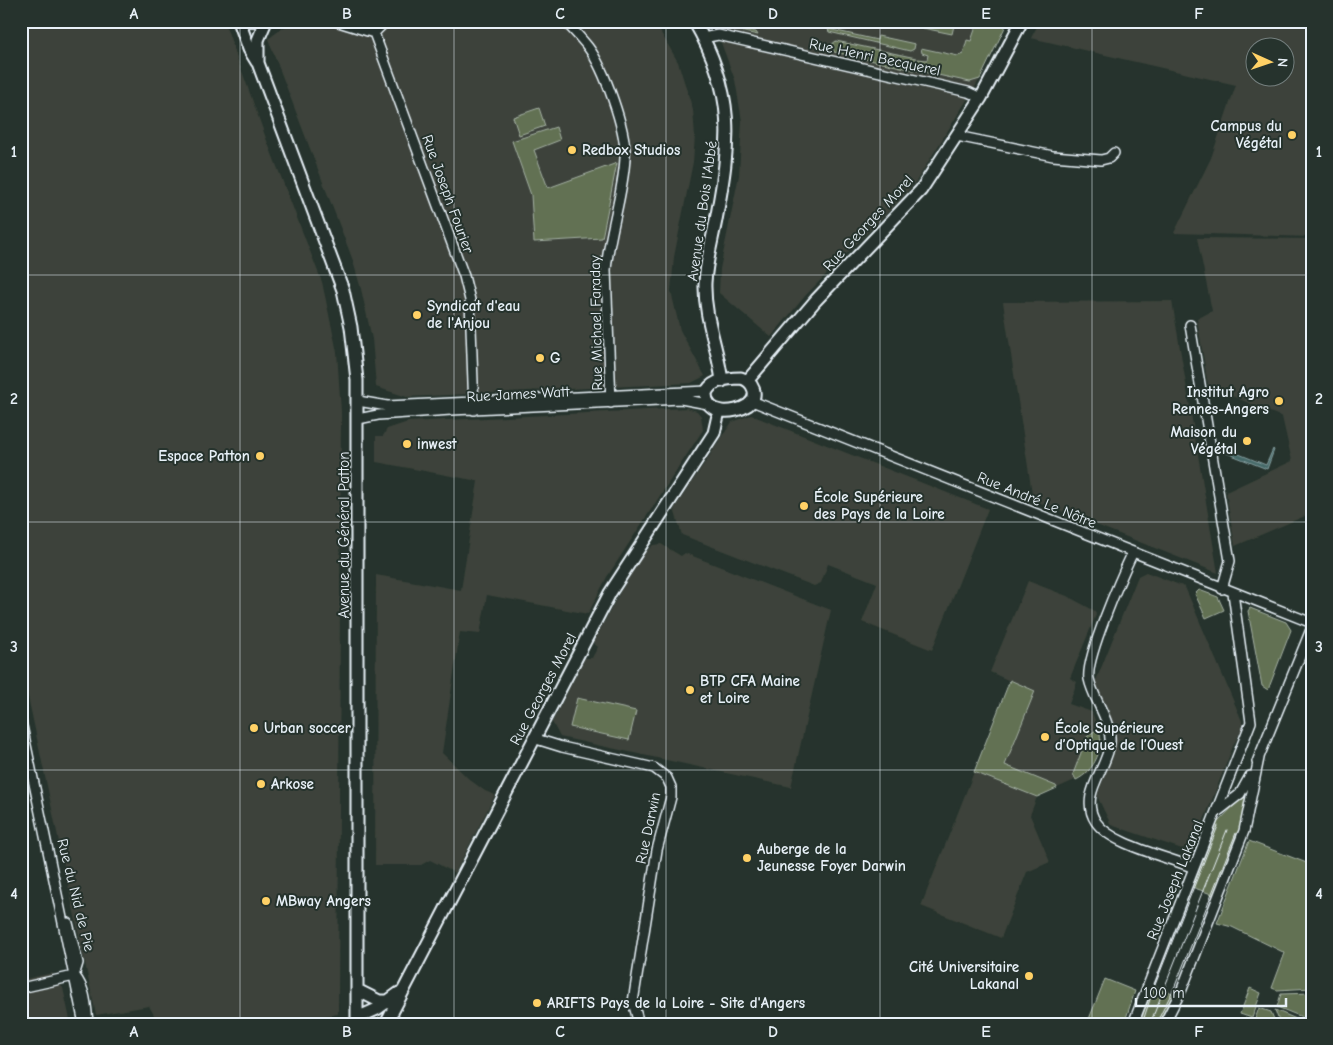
<svg xmlns="http://www.w3.org/2000/svg" width="1333" height="1045" viewBox="0 0 1333 1045" font-family="'Comic Neue',sans-serif">
  <rect width="100%" height="100%" fill="#26332d"/>
  <filter id="ink" filterUnits="userSpaceOnUse"><feTurbulence type="fractalNoise" baseFrequency=".02" numOctaves="2"/><feDisplacementMap in="SourceGraphic" scale="10" xChannelSelector="R" yChannelSelector="G"/><feConvolveMatrix kernelMatrix="1 2 1 2 8 2 1 2 1" color-interpolation-filters="sRGB"/></filter>
  <g filter="url(#ink)">
    <path fill="#3c433a" fill-rule="evenodd" d="M 21,21 L 224,21 L 267,141 L 322,282 L 337,352 L 341,412 L 338,1014 L 279,1024 L 159,1024 L 149,1006 L 96,1015 L 21,664 Z
      M 292,21 L 654,21 L 678,62 L 693,110 L 695,136 L 693,162 L 674,257 L 671,291 L 680,330 L 705,376 L 691,383 L 407,397 L 376,387 L 372,339 L 361,289 L 352,258 L 268,39 Z
      M 709,21 L 1008,21 L 980,79 L 917,180 L 900,200 L 806,295 L 771,337 L 719,293 L 720,269 L 739,175 L 742,121 L 735,80 L 720,40 Z
      M 1040,21 L 1312,21 L 1312,237 L 1174,233 L 1211,158 L 1236,85 L 1031,38 ZM 1256,48 L 1286,48 L 1286,78 L 1256,78 Z
      M 1197,238 L 1312,239 L 1312,513 L 1235,546 L 1226,492 L 1292,461 L 1282,417 L 1208,386 L 1197,319 L 1212,311 Z
      M 1172,301 L 1218,573 L 1033,500 L 1003,302 Z
      M 687,408 L 697,411 L 701,416 L 703,430 L 607,577 L 588,614 L 487,595 L 480,634 L 460,632 L 442,753 L 470,780 L 485,791 L 495,795 L 455,873 L 430,860 L 421,865 L 375,865 L 376,575 L 461,590 L 478,481 L 376,462 L 376,436 L 383,436 L 387,429 L 408,422 Z
      M 751,415 L 988,509 L 932,650 L 862,622 L 877,583 L 828,564 L 821,583 L 814,586 L 682,535 L 674,509 L 732,422 Z
      M 661,544 L 681,556 L 685,553 L 831,610 L 791,787 L 560,737 L 552,722 L 585,658 L 592,658 L 594,654 L 598,647 L 593,643 L 620,592 L 646,551 L 653,545 Z
      M 1146,572 L 1185,587 L 1242,721 L 1242,729 L 1234,744 L 1195,843 L 1182,849 L 1111,825 L 1097,796 L 1114,750 L 1115,735 L 1095,683 L 1138,576 Z
      M 1028,581 L 1067,596 L 1095,611 L 1096,615 L 1070,678 L 1077,682 L 1069,704 L 1092,712 L 1102,740 L 1088,774 L 1037,797 L 1030,815 L 1050,862 L 1027,872 L 1001,938 L 921,906 L 1010,681 L 990,672 Z
      M 52,973 L 63,988 L 71,1024 L 21,1024 L 21,980 Z"/>
    <path fill="#627152" stroke="#a5b1a5" d="M 709,21 L 712,23 L 737,21 L 735,27 L 756,32 L 758,35 L 716,26 Z
      M 789,21 L 818,21 L 819,27 L 790,29 Z
      M 925,21 L 955,21 L 952,34 L 923,28 Z
      M 978,21 L 1008,21 L 980,79 L 970,82 L 915,70 L 918,59 L 927,60 L 928,55 L 922,53 L 921,48 L 958,56 L 963,54 L 967,40 L 971,41 Z
      M 828,29 L 877,40 L 878,36 L 915,44 L 914,49 L 910,51 L 829,32 Z
      M 836,41 L 916,58 L 914,70 L 834,52 L 831,45 Z
      M 539,108 L 545,126 L 519,135 L 513,117 Z
      M 556,127 L 560,140 L 534,150 L 548,188 L 617,163 L 602,238 L 534,242 L 531,195 L 512,141 Z
      M 1199,590 L 1218,597 L 1224,610 L 1206,618 L 1195,594 Z
      M 1250,608 L 1286,622 L 1291,630 L 1268,690 L 1262,686 L 1248,611 Z
      M 1010,680 L 1035,691 L 1005,765 L 1056,786 L 1057,788 L 1037,797 L 974,772 Z
      M 577,698 L 636,711 L 629,740 L 570,727 Z
      M 1098,728 C 1106,746 1094,772 1076,780 L 1073,774 L 1087,737 Z
      M 1247,792 L 1242,824 L 1214,895 L 1192,887 L 1217,823 Z
      M 1249,841 L 1312,865 L 1312,988 L 1277,990 L 1272,988 L 1285,953 L 1232,927 L 1217,923 Z
      M 1105,979 L 1135,991 L 1124,1024 L 1087,1024 Z
      M 1152,985 L 1175,994 L 1159,1024 L 1140,1024 Z
      M 1250,988 L 1261,993 L 1252,1018 L 1240,1014 Z
      M 1312,993 L 1312,1021 L 1277,1007 L 1281,994 Z
      M 1259,1008 L 1271,1012 L 1276,1024 L 1256,1024 L 1257,1020 L 1255,1019 Z
      M 1275,1010 L 1308,1024 L 1280,1024 Z"/>
    <path fill="#446967" stroke="#869fa1" d="M 1219,446 L 1266,465 L 1273,449 L 1274,450 L 1267,469 L 1219,450 Z"/>
    <g fill="none" stroke-linecap="round" stroke-linejoin="round">
      <g stroke="#e8f1f8" stroke-width="12">
        <path id="minor" d="M 335,21 L 374,33 L 464,276 L 470,300 L 474,410
          M 565,21 C 573,30 581,38 588,47 C 604,68 627,131 625,158 C 623,196 609,233 606,270 L 611,403
          M 374,33 L 386,21
          M 703,38 L 718,35 L 968,92 L 981,98
          M 957,136 L 1053,156 L 1101,160 L 1109,158 L 1114,153
          M 1190,325 L 1230,561 L 1222,589
          M 358,401 L 387,406 L 707,391
          M 752,401 L 1312,623
          M 358,419 L 378,415 L 451,410 L 681,399 L 708,404
          M 1132,554 C 1122,575 1085,659 1089,679 C 1093,699 1112,722 1110,743 C 1107,770 1078,795 1096,822 C 1111,845 1169,857 1194,868
          M 21,721 L 84,1024
          M 533,738 L 562,747 L 654,768 L 667,778 L 671,787 L 671,797 L 657,850 L 633,1002 L 639,1024
          M 1257,762 L 1312,627
          M 1217,812 L 1240,794 L 1250,776
          M 68,923 L 78,963 L 74,976
          M 75,976 C 86,990 86,1005 88,1022
          M 21,988 L 74,976
          M 1133,1024 L 1251,722 L 1233,593
          M 1164,1024 L 1182,989 L 1244,831 L 1259,758"/>
      </g>
      <g stroke="#e8f1f8" stroke-width="15">
        <path id="tertiary" d="M 239,21 L 249,49 L 257,62
          M 249,21 L 261,21
          M 266,21 L 258,40 L 258,63 L 343,290 L 351,327 L 357,380 L 357,1024
          M 694,21 C 736,93 731,141 716,220 C 712,241 706,262 705,283 C 704,318 718,348 722,381
          M 741,378 C 753,381 760,396 748,405 C 735,414 705,416 706,393 C 711,380 728,378 741,378 Z
          M 748,380 L 816,300 L 921,190 L 981,98 L 1022,21
          M 357,990 L 379,1001 L 390,1001
          M 357,1018 L 377,1009 L 399,993
          M 386,1024 L 610,593 L 714,433 L 719,411"/>
      </g>
      <use href="#minor" stroke="#26332d" stroke-width="9"/>
      <use href="#tertiary" stroke="#26332d" stroke-width="11"/>
      <path stroke="#e8f1f8" stroke-width="1" d="M 1157,1022 L 1175,986 L 1236,833
        M 1142,1024 L 1153,990 L 1218,826
        M 1150,1024 L 1227,830"/>
    </g>
  </g>
  <path fill="none" stroke="#e8f1f8" stroke-width="1" stroke-opacity="0.55" d="M 240,21 L 240,1024M 454,21 L 454,1024M 666,21 L 666,1024M 880,21 L 880,1024M 1092,21 L 1092,1024M 21,275 L 1312,275M 21,522 L 1312,522M 21,770 L 1312,770"/>
  <g fill="#ffd166" stroke="#26332d" stroke-width="2">
    <circle cx="1292" cy="135" r="5"/>
    <circle cx="572" cy="150" r="5"/>
    <circle cx="417" cy="315" r="5"/>
    <circle cx="540" cy="358" r="5"/>
    <circle cx="1279" cy="401" r="5"/>
    <circle cx="1247" cy="441" r="5"/>
    <circle cx="407" cy="444" r="5"/>
    <circle cx="260" cy="456" r="5"/>
    <circle cx="804" cy="506" r="5"/>
    <circle cx="690" cy="690" r="5"/>
    <circle cx="254" cy="728" r="5"/>
    <circle cx="1045" cy="737" r="5"/>
    <circle cx="261" cy="784" r="5"/>
    <circle cx="747" cy="858" r="5"/>
    <circle cx="266" cy="901" r="5"/>
    <circle cx="1029" cy="976" r="5"/>
    <circle cx="537" cy="1003" r="5"/>
  </g>
  <g text-anchor="middle" stroke-width="4" stroke-linejoin="round" paint-order="stroke">
    <g font-size="15" fill="#e8f1f8" stroke="#26332d">
      <text transform="translate(875 57) rotate(12)" y="5">Rue Henri Becquerel</text>
      <text transform="translate(448 194) rotate(70)" y="5">Rue Joseph Fourier</text>
      <text transform="translate(702 211) rotate(-82)" y="5">Avenue du Bois l'Abbé</text>
      <text transform="translate(868 223) rotate(-47)" y="5">Rue Georges Morel</text>
      <text transform="translate(596 323) rotate(-91)" y="5">Rue Michael Faraday</text>
      <text transform="translate(518 394) rotate(-3)" y="5">Rue James Watt</text>
      <text transform="translate(1037 500) rotate(22)" y="5">Rue André Le Nôtre</text>
      <text transform="translate(344 535) rotate(-90)" y="5">Avenue du Général Patton</text>
      <text transform="translate(543 689) rotate(-62)" y="5">Rue Georges Morel</text>
      <text transform="translate(648 828) rotate(-78)" y="5">Rue Darwin</text>
      <text transform="translate(1175 880) rotate(-68)" y="5">Rue Joseph Lakanal</text>
      <text transform="translate(76 895) rotate(76)" y="5">Rue du Nid de Pie</text>
    </g>
    <g font-size="15" font-weight="bold" fill="#e8f1f8" stroke="#26332d" text-anchor="start">
      <text x="1282" y="131" text-anchor="end">Campus du<tspan x="1282" dy="17">Végétal</tspan></text>
      <text x="582" y="155">Redbox Studios</text>
      <text x="427" y="311">Syndicat d'eau<tspan x="427" dy="17">de l'Anjou</tspan></text>
      <text x="550" y="363">G</text>
      <text x="1269" y="397" text-anchor="end">Institut Agro<tspan x="1269" dy="17">Rennes-Angers</tspan></text>
      <text x="1237" y="437" text-anchor="end">Maison du<tspan x="1237" dy="17">Végétal</tspan></text>
      <text x="417" y="449">inwest</text>
      <text x="250" y="461" text-anchor="end">Espace Patton</text>
      <text x="814" y="502">École Supérieure<tspan x="814" dy="17">des Pays de la Loire</tspan></text>
      <text x="700" y="686">BTP CFA Maine<tspan x="700" dy="17">et Loire</tspan></text>
      <text x="264" y="733">Urban soccer</text>
      <text x="1055" y="733">École Supérieure<tspan x="1055" dy="17">d’Optique de l’Ouest</tspan></text>
      <text x="271" y="789">Arkose</text>
      <text x="757" y="854">Auberge de la<tspan x="757" dy="17">Jeunesse Foyer Darwin</tspan></text>
      <text x="276" y="906">MBway Angers</text>
      <text x="1019" y="972" text-anchor="end">Cité Universitaire<tspan x="1019" dy="17">Lakanal</tspan></text>
      <text x="547" y="1008">ARIFTS Pays de la Loire - Site d'Angers</text>
    </g>
  </g>
  <rect width="1333" height="1045" fill="none" stroke="#26332d" stroke-width="55"/>
  <g transform="translate(1270 62) rotate(93)"><circle r="24" fill="#26332d" stroke="#747f7e"/>
  <path d="M0-4L9 19L0 12L-9 19Z" fill="#ffd166"/>
  <text y="-8" font-size="14" font-weight="bold" text-anchor="middle" fill="#e8f1f8">N</text>
  </g>
  <path d="M1136 998v8h150v-8" fill="none" stroke="#e8f1f8" stroke-width="2.5"/>
  <text x="1143" y="998" font-size="15" fill="#e8f1f8" stroke="#26332d" stroke-width="4" paint-order="stroke">100 m</text>
  <rect x="28" y="28" width="1278" height="990" fill="none" stroke="#e8f1f8" stroke-width="2"/>
  <g font-size="16" text-anchor="middle" font-weight="bold" fill="#e8f1f8">
    <text x="134" y="19">A</text>
    <text x="347" y="19">B</text>
    <text x="560" y="19">C</text>
    <text x="773" y="19">D</text>
    <text x="986" y="19">E</text>
    <text x="1199" y="19">F</text>
    <text x="14" y="157">1</text>
    <text x="1319" y="157">1</text>
    <text x="14" y="404">2</text>
    <text x="1319" y="404">2</text>
    <text x="14" y="652">3</text>
    <text x="1319" y="652">3</text>
    <text x="14" y="899">4</text>
    <text x="1319" y="899">4</text>
    <text x="134" y="1037">A</text>
    <text x="347" y="1037">B</text>
    <text x="560" y="1037">C</text>
    <text x="773" y="1037">D</text>
    <text x="986" y="1037">E</text>
    <text x="1199" y="1037">F</text>
  </g>
</svg>
